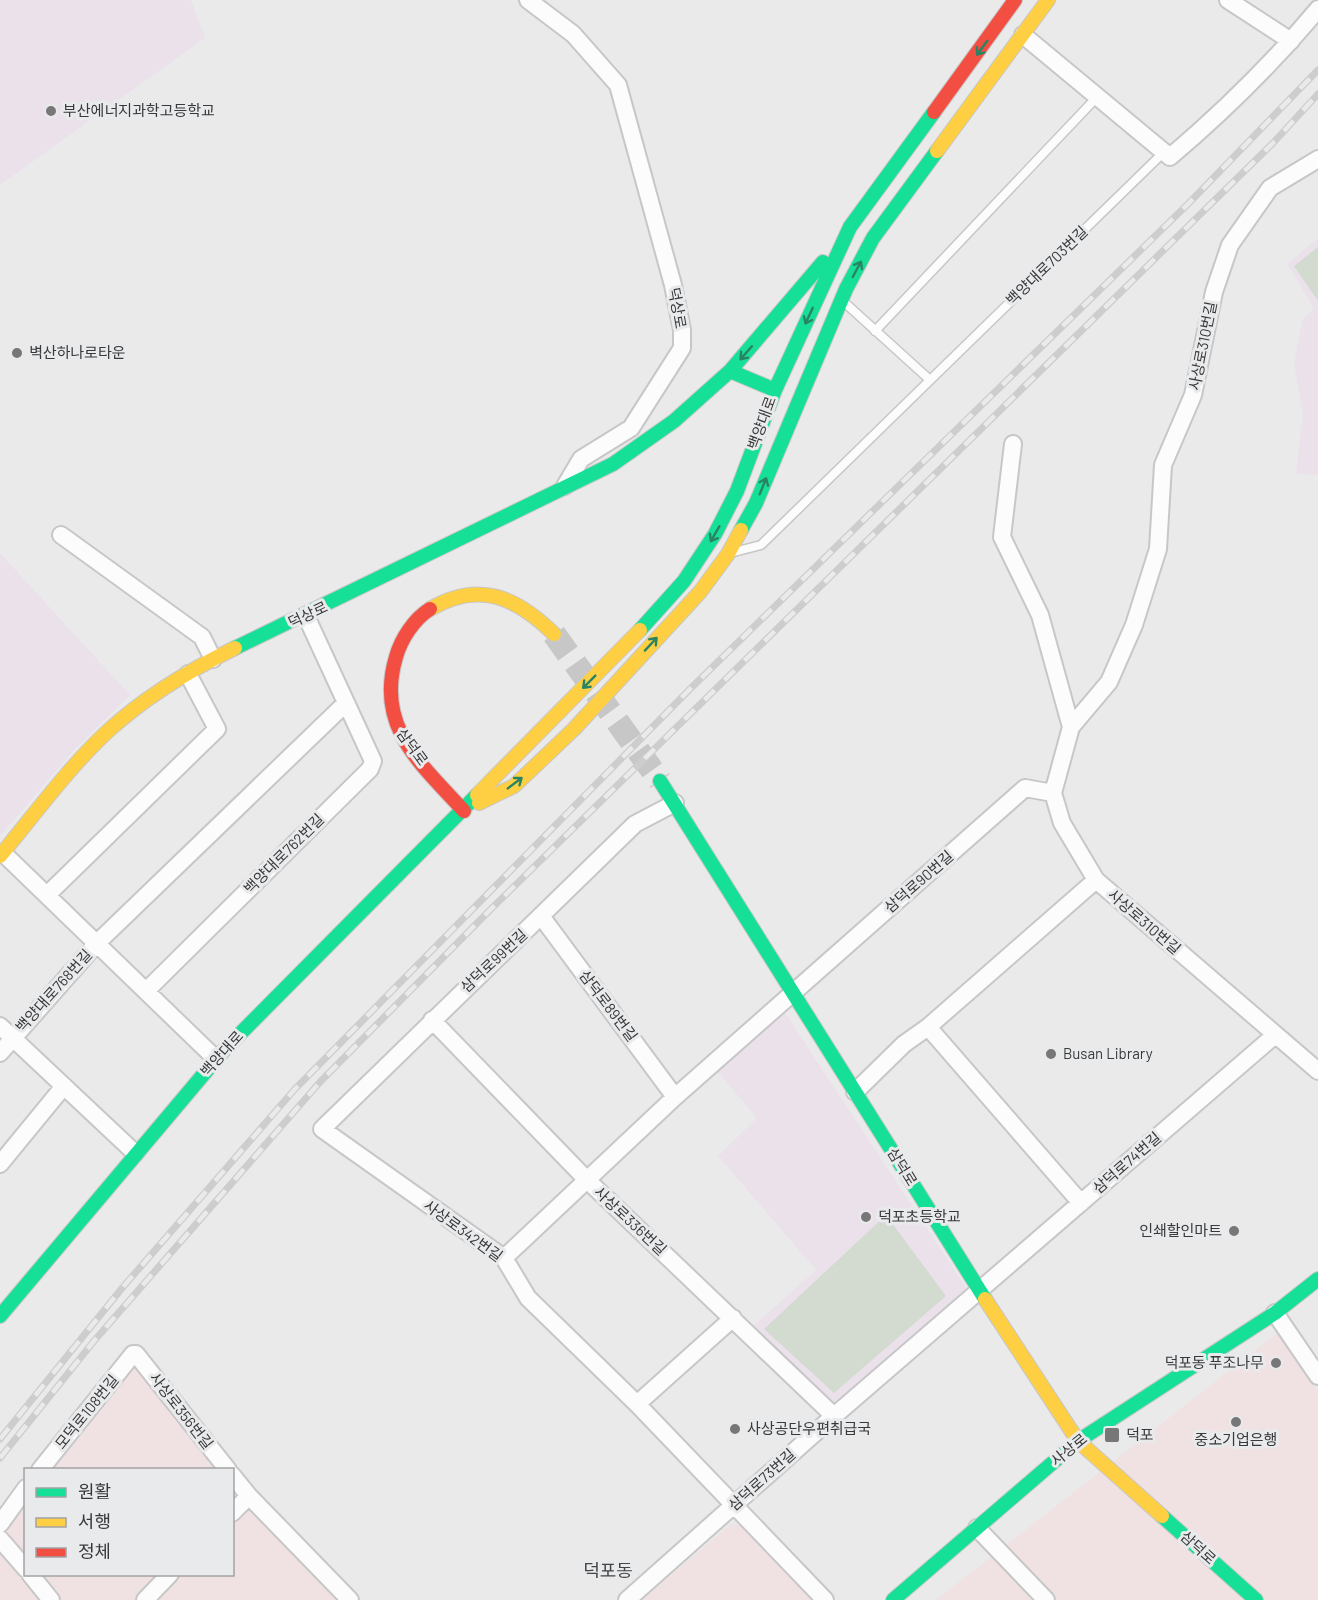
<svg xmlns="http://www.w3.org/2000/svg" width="1318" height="1600" viewBox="0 0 1318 1600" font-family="Barlow,'Noto Sans KR',sans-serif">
  <rect width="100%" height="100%" fill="#eaeaeb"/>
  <path fill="#f0e1e2" d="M 1275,1335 L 1280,1335 L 1318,1392 L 1318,1600 L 936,1600 Z
    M 132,1361 L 151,1384 L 216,1469 L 51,1470 L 101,1407 Z
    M 233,1492 L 337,1600 L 0,1600 L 0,1536 L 25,1502 L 26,1574 L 232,1574 Z
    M 731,1524 L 745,1525 L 816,1600 L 642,1600 Z"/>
  <path fill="#ebe1eb" d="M 0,0 L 191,0 L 205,38 L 0,185 Z
    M 1318,238 L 1318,475 L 1296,474 L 1303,413 L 1294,363 L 1303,319 L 1314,308 L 1287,264 Z
    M 0,553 L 130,695 L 75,749 L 0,836 Z
    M 785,1013 L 967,1289 L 835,1407 L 751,1328 L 816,1270 L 718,1156 L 757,1118 L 717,1071 Z"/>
  <path fill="#d3dbd1" d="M 1318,247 L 1318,301 L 1294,266 Z
    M 886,1215 L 946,1296 L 834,1393 L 764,1329 Z"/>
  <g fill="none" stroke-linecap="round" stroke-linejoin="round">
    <path stroke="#c7c7c8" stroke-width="24" stroke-dasharray="24 12" stroke-linecap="butt" d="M 554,634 L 660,781"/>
    <g stroke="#c7c7c7" stroke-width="11">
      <path id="lane" d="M 844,302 L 930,380
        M 875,331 L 1097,97
        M 734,552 L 761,545 L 1164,152"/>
    </g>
    <g stroke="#c7c7c7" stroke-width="20">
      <path id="street" d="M 528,0 L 573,34 L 618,85 L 673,285 L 682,330 L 682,348 L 631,428 L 581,459 L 565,486
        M 1228,0 L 1291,41
        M 1023,35 L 1170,157 C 1223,112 1273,63 1318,9
        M 1318,159 L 1270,188 L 1230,245 L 1214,292 L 1193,395 L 1163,465 L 1158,549 L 1134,625 L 1109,682 L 1071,727 L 1053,793 L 1062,823 L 1096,880 L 1318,1071
        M 1013,444 L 1002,537 L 1040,615 L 1071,727
        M 61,535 L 202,637 L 213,659
        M 675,803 L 635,824 L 322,1129 L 504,1258 L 528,1298 L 637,1404 L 825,1600
        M 3,853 L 216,1059
        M 47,895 L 217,729 L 188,674
        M 541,916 L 675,1097
        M 146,991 L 370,769 L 373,761 L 306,616
        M 432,1020 L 586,1179 L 834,1416
        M 0,1026 L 135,1153
        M 928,1027 L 1081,1203
        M 0,1053 L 97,943 L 346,703
        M 855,1092 L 904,1044 L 928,1027 L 1096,880
        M 0,1164 L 64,1086
        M 504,1258 L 675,1097 L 1025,788 L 1053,793
        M 1275,1313 L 1318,1376
        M 637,1404 L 733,1318
        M 40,1470 L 133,1354 L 136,1354 L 228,1470
        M 232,1475 L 249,1496 L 350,1600
        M 232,1513 L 249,1496
        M 0,1524 L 26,1488
        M 977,1528 L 1046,1600
        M 0,1539 L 26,1569
        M 30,1574 L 51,1600
        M 145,1600 L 170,1574
        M 627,1600 L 834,1416 L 1275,1035"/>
    </g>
    <g stroke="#c7c7c7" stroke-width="16">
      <path id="fast" d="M 730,371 L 823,262
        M 741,530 L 756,503 L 846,289 L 873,238 L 937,151
        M 640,630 L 684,581 L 715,534 L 737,491 L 775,390 L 850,227 L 934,112
        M 235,648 L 613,464 L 674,421 L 730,371 L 775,390
        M 660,781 L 985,1299
        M 0,1316 L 224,1050 L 477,795
        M 1162,1516 L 1256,1600
        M 893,1600 L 1078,1441 L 1275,1313 L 1318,1279"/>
    </g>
    <g stroke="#c7c7c7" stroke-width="16">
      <path id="slow" d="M 937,151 L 1048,0
        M 430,609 C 479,580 516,597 554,634
        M 477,795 L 640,630
        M 479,803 L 514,786 L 574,729 L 700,592 L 728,554 L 741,530
        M 0,856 C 35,814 68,768 108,731 C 145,697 190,670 235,648
        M 985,1299 L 1078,1441 L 1162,1516"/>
    </g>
    <g stroke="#c7c7c7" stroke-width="16">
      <path id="jam" d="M 934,112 L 1015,0
        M 430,609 C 414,619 401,639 396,657 C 375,727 421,764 464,811"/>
    </g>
    <use href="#lane" stroke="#fcfcfc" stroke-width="8"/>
    <use href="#street" stroke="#fcfcfc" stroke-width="16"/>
    <use href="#fast" stroke="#16e098" stroke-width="14"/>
    <use href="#slow" stroke="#ffcf43" stroke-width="14"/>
    <use href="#jam" stroke="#f24e42" stroke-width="14"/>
    <g stroke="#cdcdce" stroke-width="7">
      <path id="rail" d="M 0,1439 L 123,1287 L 295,1089 L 691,688 L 1188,204 L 1318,70
        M 0,1458 L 94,1341 L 320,1082 L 489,911 L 1273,143 L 1318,94"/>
    </g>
    <use href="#rail" stroke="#e9eaec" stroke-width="4.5" stroke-dasharray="14" stroke-linecap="butt"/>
  </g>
  <defs><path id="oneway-shaft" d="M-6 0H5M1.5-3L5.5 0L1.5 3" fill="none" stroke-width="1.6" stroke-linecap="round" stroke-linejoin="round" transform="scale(1.5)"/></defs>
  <g stroke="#298464">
    <use href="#oneway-shaft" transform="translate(982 48) rotate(126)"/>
    <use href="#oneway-shaft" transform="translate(857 269) rotate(-62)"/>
    <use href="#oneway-shaft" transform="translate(809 316) rotate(115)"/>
    <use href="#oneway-shaft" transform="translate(746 353) rotate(131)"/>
    <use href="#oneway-shaft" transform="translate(763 486) rotate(-68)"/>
    <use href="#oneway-shaft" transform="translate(715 534) rotate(120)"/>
    <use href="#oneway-shaft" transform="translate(651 644) rotate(-47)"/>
    <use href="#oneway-shaft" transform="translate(589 682) rotate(135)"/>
    <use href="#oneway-shaft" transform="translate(515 783) rotate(-37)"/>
  </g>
  <g fill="#777778" stroke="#e9eaec" stroke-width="2">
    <circle cx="51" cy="111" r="6"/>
    <circle cx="17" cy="353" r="6"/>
    <circle cx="1051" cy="1054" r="6"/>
    <circle cx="866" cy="1217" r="6"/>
    <circle cx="1234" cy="1231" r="6"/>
    <circle cx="1276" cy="1363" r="6"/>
    <circle cx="1236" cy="1422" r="6"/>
    <circle cx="735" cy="1429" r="6"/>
    <rect x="1104" y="1427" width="16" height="16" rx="3"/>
  </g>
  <g text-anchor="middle" stroke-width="6" stroke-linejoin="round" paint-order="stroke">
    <g font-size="15" fill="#39393a" stroke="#e9eaec" text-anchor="start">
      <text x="63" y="116">부산에너지과학고등학교</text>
      <text x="29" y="358">벽산하나로타운</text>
      <text x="1063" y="1059">Busan Library</text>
      <text x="878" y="1222">덕포초등학교</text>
      <text x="1222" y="1236" text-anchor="end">인쇄할인마트</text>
      <text x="1264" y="1368" text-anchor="end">덕포동 푸조나무</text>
      <text x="747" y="1434">사상공단우편취급국</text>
      <text x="1126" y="1440">덕포</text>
      <text x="1236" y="1445" text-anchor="middle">중소기업은행</text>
    </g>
    <g font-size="15" fill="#39393a" stroke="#e9eaec">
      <text transform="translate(1047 266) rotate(-44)" y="5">백양대로703번길</text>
      <text transform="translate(677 308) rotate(80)" y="5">덕상로</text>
      <text transform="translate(1203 346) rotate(-79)" y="5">사상로310번길</text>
      <text transform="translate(762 423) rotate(-70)" y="5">백양대로</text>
      <text transform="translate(308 615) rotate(-25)" y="5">덕상로</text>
      <text transform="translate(412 747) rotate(54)" y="5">삼덕로</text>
      <text transform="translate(284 854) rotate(-45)" y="5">백양대로762번길</text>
      <text transform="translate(919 882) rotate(-41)" y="5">삼덕로90번길</text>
      <text transform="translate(1144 922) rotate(41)" y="5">사상로310번길</text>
      <text transform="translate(494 961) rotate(-43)" y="5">삼덕로99번길</text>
      <text transform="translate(54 991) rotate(-48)" y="5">백양대로768번길</text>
      <text transform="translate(608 1006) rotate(53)" y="5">삼덕로89번길</text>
      <text transform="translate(222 1054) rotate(-48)" y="5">백양대로</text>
      <text transform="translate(1127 1163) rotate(-41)" y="5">삼덕로74번길</text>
      <text transform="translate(902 1167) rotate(58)" y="5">삼덕로</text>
      <text transform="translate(630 1221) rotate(43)" y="5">사상로336번길</text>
      <text transform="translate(463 1231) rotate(36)" y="5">사상로342번길</text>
      <text transform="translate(181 1411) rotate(52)" y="5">사상로356번길</text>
      <text transform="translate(87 1412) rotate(-51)" y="5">모덕로108번길</text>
      <text transform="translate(1069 1450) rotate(-39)" y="5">사상로</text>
      <text transform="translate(762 1480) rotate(-42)" y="5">삼덕로73번길</text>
      <text transform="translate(1198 1548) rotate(42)" y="5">삼덕로</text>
    </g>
    <g font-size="18" fill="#444546" stroke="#e9eaec">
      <text x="608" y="1577">덕포동</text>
    </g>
  </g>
  <rect x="24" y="1468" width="210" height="108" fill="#e9eaec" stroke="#a3a3a5" stroke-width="1.5"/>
  <rect x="36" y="1488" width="30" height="9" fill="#16e098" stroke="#a3a3a5" stroke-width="1.5"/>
  <text x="78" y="1498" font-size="18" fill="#39393a">원활</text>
  <rect x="36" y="1518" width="30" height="9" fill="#ffcf43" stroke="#a3a3a5" stroke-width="1.5"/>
  <text x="78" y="1528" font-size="18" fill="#39393a">서행</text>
  <rect x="36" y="1548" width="30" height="9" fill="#f24e42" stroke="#a3a3a5" stroke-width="1.5"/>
  <text x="78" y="1558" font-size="18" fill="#39393a">정체</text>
</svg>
